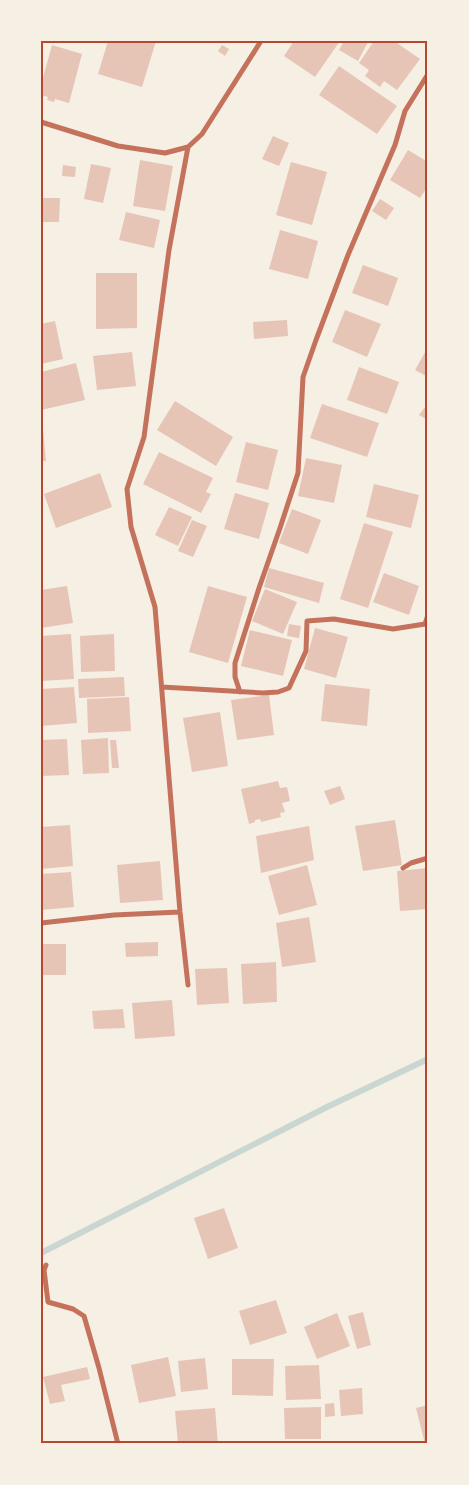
<svg xmlns="http://www.w3.org/2000/svg" width="469" height="1485" viewBox="0 0 469 1485" font-family="'PT Serif',serif">
  <rect width="100%" height="100%" fill="#f6efe4"/>
  <g fill="none" stroke-linecap="round" stroke-linejoin="round">
    <path stroke="#c9d6d2" stroke-width="6" d="M 41,1253 L 327,1107 L 428,1059"/>
  </g>
  <path fill="#e6c5b7" d="M 108,41 L 156,41 L 142,87 L 98,74 Z
    M 294,41 L 340,41 L 315,77 L 284,56 Z
    M 344,41 L 367,41 L 368,42 L 358,61 L 339,50 Z
    M 374,41 L 394,41 L 420,59 L 397,90 L 384,81 L 380,87 L 365,76 L 369,70 L 359,63 Z
    M 52,45 L 82,54 L 69,103 L 55,99 L 54,102 L 47,100 L 48,97 L 41,95 L 41,85 Z
    M 222,45 L 229,49 L 225,56 L 218,51 Z
    M 339,66 L 397,106 L 377,134 L 319,95 Z
    M 273,136 L 289,143 L 279,166 L 262,159 Z
    M 408,150 L 428,162 L 428,186 L 420,198 L 390,180 Z
    M 140,160 L 173,166 L 165,211 L 133,206 Z
    M 291,162 L 327,172 L 312,225 L 276,215 Z
    M 91,164 L 111,168 L 103,203 L 84,199 Z
    M 63,165 L 76,167 L 75,177 L 62,176 Z
    M 41,198 L 60,198 L 59,222 L 41,222 Z
    M 380,199 L 394,208 L 386,220 L 372,211 Z
    M 126,212 L 160,220 L 154,248 L 119,240 Z
    M 280,230 L 318,241 L 308,279 L 269,269 Z
    M 363,265 L 398,278 L 388,306 L 352,293 Z
    M 96,273 L 137,273 L 137,328 L 96,329 Z
    M 345,310 L 381,324 L 367,357 L 332,342 Z
    M 287,320 L 288,336 L 254,339 L 253,322 Z
    M 55,321 L 63,359 L 41,364 L 41,324 Z
    M 428,347 L 428,377 L 415,370 Z
    M 132,352 L 136,386 L 97,390 L 93,356 Z
    M 76,363 L 85,400 L 41,410 L 41,372 Z
    M 359,367 L 399,382 L 387,414 L 347,400 Z
    M 175,401 L 233,437 L 216,466 L 157,430 Z
    M 428,403 L 428,420 L 419,415 Z
    M 322,404 L 379,423 L 367,457 L 310,438 Z
    M 41,429 L 43,429 L 46,461 L 41,461 Z
    M 246,442 L 278,450 L 268,490 L 236,482 Z
    M 159,452 L 213,478 L 206,492 L 211,494 L 201,513 L 143,484 Z
    M 306,458 L 342,465 L 334,503 L 298,496 Z
    M 100,473 L 112,507 L 56,528 L 44,494 Z
    M 374,484 L 419,495 L 411,528 L 366,517 Z
    M 235,493 L 269,503 L 259,539 L 224,529 Z
    M 169,507 L 192,517 L 178,546 L 155,535 Z
    M 292,509 L 321,520 L 308,554 L 279,543 Z
    M 192,520 L 207,526 L 193,557 L 178,551 Z
    M 364,523 L 393,532 L 368,608 L 340,599 Z
    M 269,568 L 324,583 L 319,603 L 264,587 Z
    M 384,573 L 419,586 L 409,615 L 373,602 Z
    M 67,586 L 73,623 L 41,628 L 41,590 Z
    M 208,586 L 247,597 L 228,663 L 189,652 Z
    M 265,589 L 297,602 L 283,634 L 252,621 Z
    M 289,624 L 301,626 L 299,638 L 287,636 Z
    M 315,628 L 348,637 L 336,678 L 304,669 Z
    M 250,630 L 292,640 L 283,676 L 241,666 Z
    M 71,634 L 74,679 L 41,681 L 41,636 Z
    M 114,634 L 115,671 L 81,672 L 80,636 Z
    M 124,677 L 125,696 L 79,698 L 78,679 Z
    M 325,684 L 370,689 L 367,726 L 321,721 Z
    M 74,687 L 77,723 L 41,726 L 41,689 Z
    M 269,695 L 274,735 L 237,740 L 231,700 Z
    M 129,697 L 131,731 L 88,733 L 87,699 Z
    M 220,712 L 228,766 L 192,772 L 183,718 Z
    M 108,738 L 109,773 L 83,774 L 81,740 Z
    M 67,739 L 69,775 L 41,776 L 41,740 Z
    M 110,740 L 116,740 L 119,768 L 112,768 Z
    M 278,781 L 280,788 L 287,787 L 290,801 L 282,803 L 285,812 L 280,813 L 281,817 L 261,822 L 260,819 L 255,820 L 255,822 L 249,824 L 241,789 Z
    M 340,786 L 345,799 L 330,805 L 324,791 Z
    M 395,820 L 402,865 L 363,871 L 355,826 Z
    M 70,825 L 73,866 L 41,869 L 41,827 Z
    M 309,826 L 314,860 L 261,873 L 256,836 Z
    M 160,861 L 163,900 L 120,903 L 117,865 Z
    M 307,865 L 317,905 L 279,915 L 268,876 Z
    M 428,868 L 428,909 L 400,911 L 397,871 Z
    M 71,872 L 74,907 L 41,910 L 41,874 Z
    M 309,917 L 316,962 L 282,967 L 276,923 Z
    M 158,942 L 158,956 L 126,957 L 125,943 Z
    M 41,944 L 66,944 L 66,975 L 41,975 Z
    M 276,962 L 277,1002 L 243,1004 L 241,964 Z
    M 227,968 L 229,1003 L 197,1005 L 195,969 Z
    M 172,1000 L 175,1036 L 135,1039 L 132,1003 Z
    M 123,1009 L 125,1028 L 94,1029 L 92,1011 Z
    M 224,1208 L 238,1248 L 208,1259 L 194,1218 Z
    M 276,1300 L 287,1333 L 250,1345 L 239,1311 Z
    M 363,1312 L 371,1345 L 357,1349 L 348,1316 Z
    M 337,1313 L 350,1346 L 317,1359 L 304,1327 Z
    M 168,1357 L 176,1396 L 139,1403 L 131,1365 Z
    M 205,1358 L 208,1389 L 181,1392 L 178,1361 Z
    M 232,1359 L 274,1359 L 273,1396 L 232,1395 Z
    M 319,1365 L 321,1399 L 286,1400 L 285,1366 Z
    M 87,1367 L 90,1379 L 61,1385 L 65,1401 L 50,1404 L 43,1377 Z
    M 362,1388 L 363,1414 L 341,1416 L 339,1390 Z
    M 334,1403 L 335,1416 L 325,1417 L 325,1404 Z
    M 428,1405 L 428,1444 L 425,1444 L 416,1408 Z
    M 321,1407 L 321,1439 L 285,1439 L 284,1408 Z
    M 215,1408 L 218,1444 L 178,1444 L 175,1411 Z"/>
  <g fill="none" stroke-linecap="round" stroke-linejoin="round">
    <path stroke="#c5725c" stroke-width="5" d="M 41,122 L 118,146 L 165,153 L 188,147 L 202,134 L 261,41
      M 188,147 L 169,250 L 144,437 L 127,489 L 131,527 L 155,607 L 180,912 L 188,985
      M 425,624 L 428,615
      M 162,687 L 263,693 L 278,692 L 289,688 L 306,651 L 307,621 L 334,619 L 393,629 L 425,624 L 428,625
      M 240,692 L 235,677 L 235,663 L 259,588 L 280,528 L 298,473 L 303,377 L 316,340 L 348,255 L 395,145 L 405,111 L 428,74
      M 403,868 L 411,863 L 428,858
      M 41,923 L 114,915 L 180,912
      M 46,1265 L 44,1270 L 48,1302 L 73,1309 L 84,1316 L 99,1368 L 118,1444"/>
  </g>
  <rect width="469" height="1485" fill="none" stroke="#f6efe4" stroke-width="85"/>
  <rect x="42" y="42" width="384" height="1400" fill="none" stroke="#b5482f" stroke-width="2"/>
</svg>
